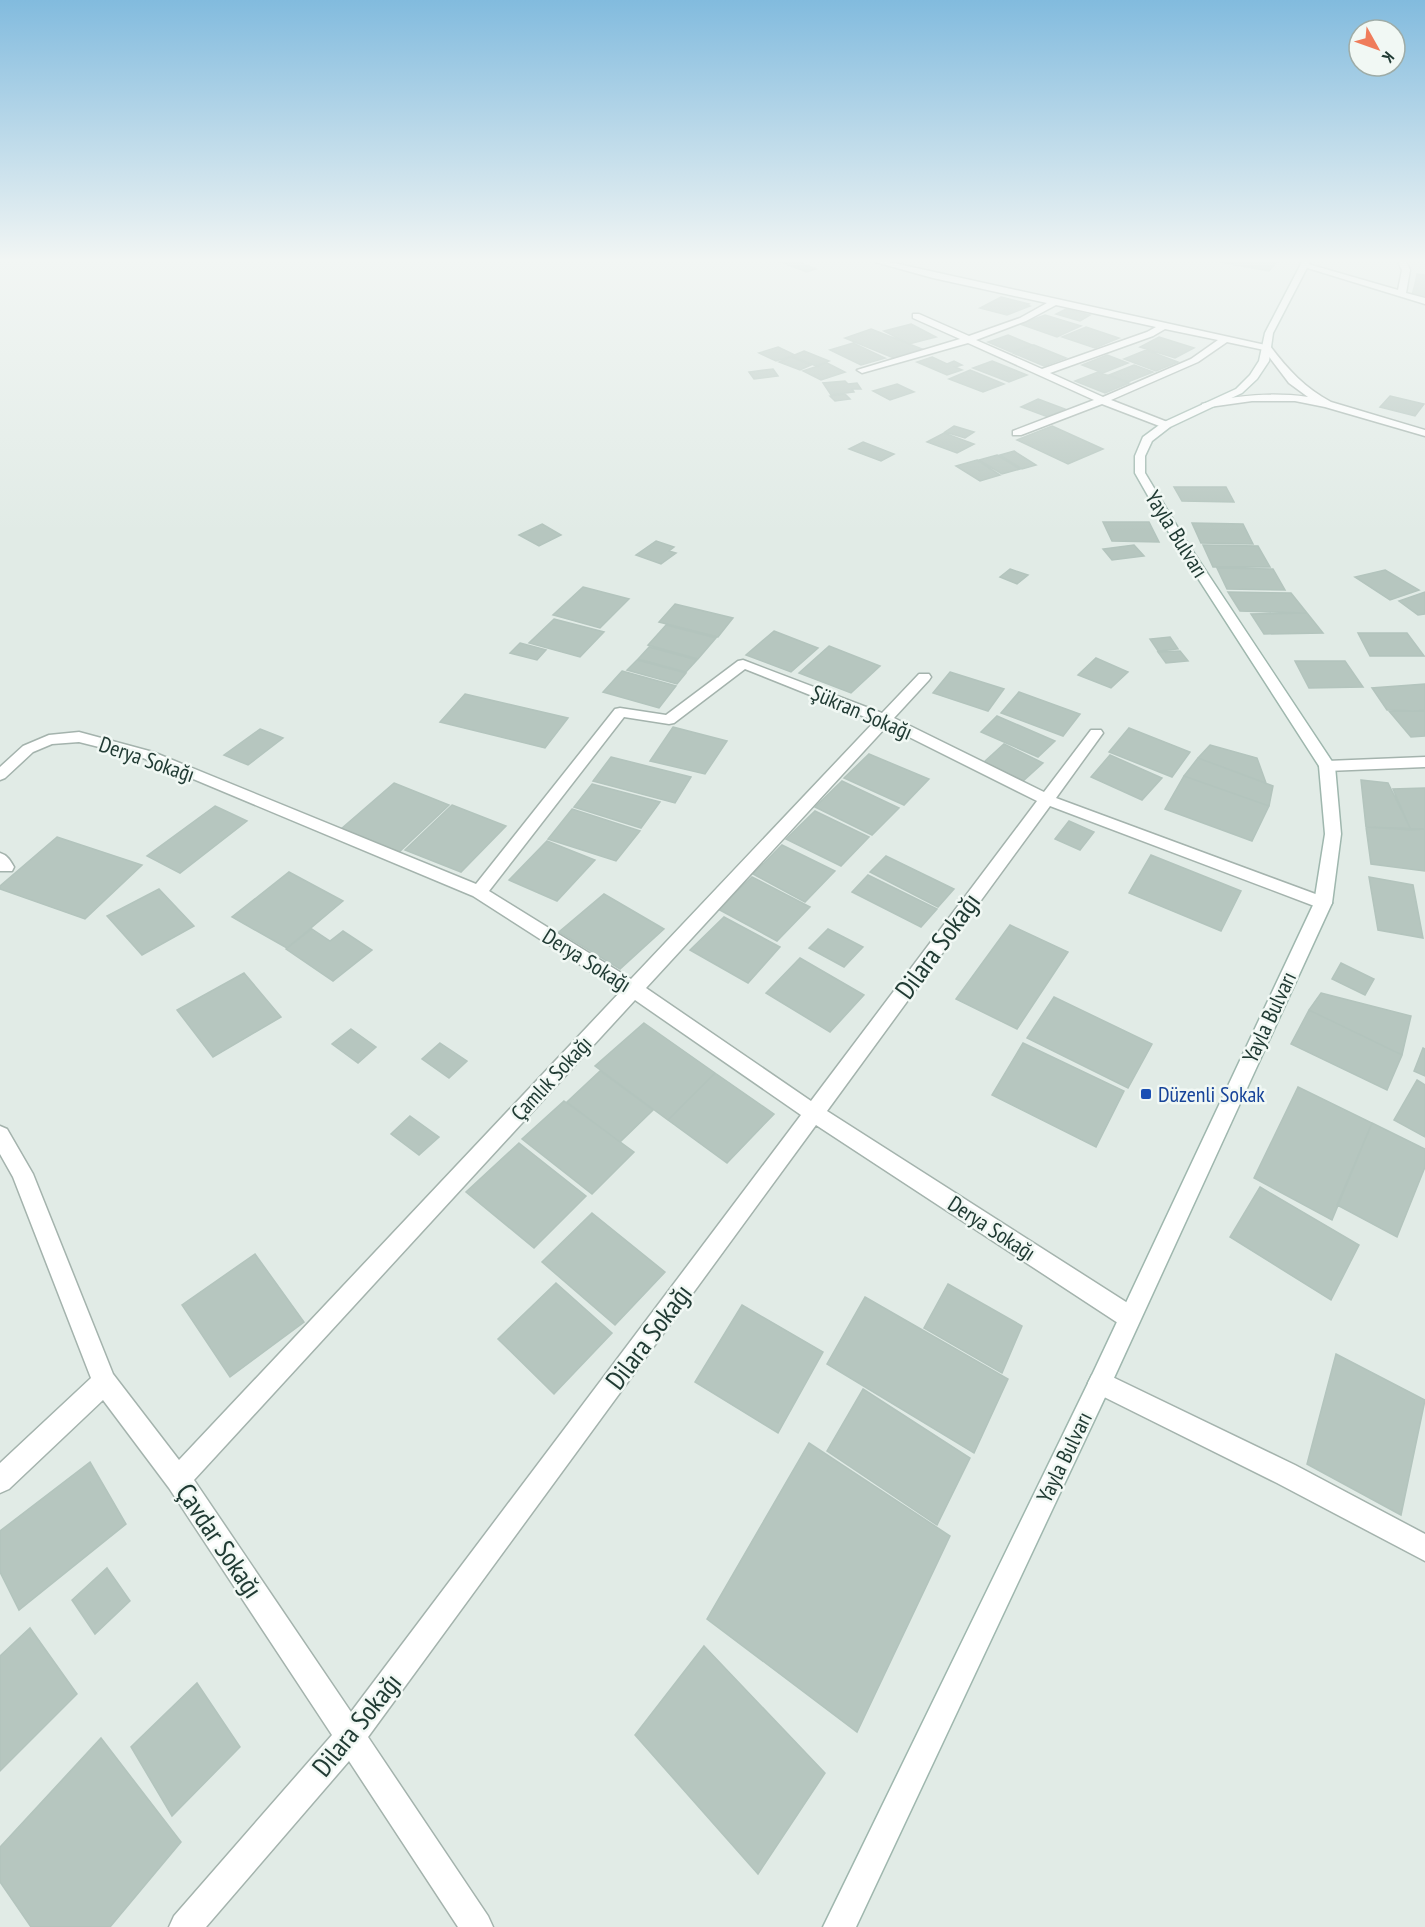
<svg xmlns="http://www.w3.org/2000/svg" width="1425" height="1927" viewBox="0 0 1425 1927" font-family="'PT Sans Narrow',sans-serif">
  <rect width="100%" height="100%" fill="#e1ebe6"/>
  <path fill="#b6c6bf" stroke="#b3c4bd" stroke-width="1.5" d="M 780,262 L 798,262 L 816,269 L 807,272 Z
    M 1219,262 L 1277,262 L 1269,271 Z
    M 1417,274 L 1425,275 L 1425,285 L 1415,284 Z
    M 1415,284 L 1425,285 L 1425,297 L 1412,295 Z
    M 1001,297 L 1029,304 L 1027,305 L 1030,306 L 1007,315 L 980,308 Z
    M 1066,309 L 1090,315 L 1080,321 L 1056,314 Z
    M 1045,315 L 1081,326 L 1057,337 L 1020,324 Z
    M 911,324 L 936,337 L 909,344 L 884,331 Z
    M 1086,327 L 1119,338 L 1095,348 L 1062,337 Z
    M 871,329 L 922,349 L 896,359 L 845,338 Z
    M 1008,335 L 1032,345 L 1011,352 L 988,342 Z
    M 1159,337 L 1194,348 L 1175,358 L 1140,347 Z
    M 853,343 L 885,358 L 861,365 L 830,350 Z
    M 1034,345 L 1066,358 L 1044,366 L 1013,353 Z
    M 778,347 L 795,355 L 776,361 L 759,353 Z
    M 1146,350 L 1178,362 L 1156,371 L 1124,359 Z
    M 804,351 L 829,361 L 816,366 L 792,356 Z
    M 1107,355 L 1128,363 L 1103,373 L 1082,365 Z
    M 791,357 L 811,365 L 800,370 L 779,362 Z
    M 932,357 L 947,364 L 954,361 L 962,365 L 955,367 L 962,370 L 947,375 L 917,362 Z
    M 992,361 L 1027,375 L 1009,382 L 973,368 Z
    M 827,363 L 845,372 L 821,380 L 803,371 Z
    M 1134,365 L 1153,372 L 1128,382 L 1109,375 Z
    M 773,369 L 778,376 L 754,379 L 749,372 Z
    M 970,370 L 1004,384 L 983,392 L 949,379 Z
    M 1098,372 L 1129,383 L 1105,393 L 1075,381 Z
    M 845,381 L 848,384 L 857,383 L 861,389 L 852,389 L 854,392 L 831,395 L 823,383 Z
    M 897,384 L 914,392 L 890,400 L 873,391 Z
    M 845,394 L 850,399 L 835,401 L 830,396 Z
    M 1390,396 L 1424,404 L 1415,416 L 1380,407 Z
    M 1038,399 L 1065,409 L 1048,417 L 1021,407 Z
    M 954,426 L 974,432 L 965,438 L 945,432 Z
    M 1052,426 L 1103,449 L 1068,464 L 1017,440 Z
    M 944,433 L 974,444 L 957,453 L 927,442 Z
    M 863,442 L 894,454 L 881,461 L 849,449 Z
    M 1014,451 L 1036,465 L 1022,469 L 1000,455 Z
    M 997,455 L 1020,469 L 1002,474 L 979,460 Z
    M 977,460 L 1000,475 L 980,481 L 956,466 Z
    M 1174,487 L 1226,487 L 1234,502 L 1182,501 Z
    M 1103,522 L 1149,522 L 1159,542 L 1112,541 Z
    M 1192,523 L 1243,524 L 1253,544 L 1201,543 Z
    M 542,524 L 561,535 L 539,546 L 519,535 Z
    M 656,541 L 674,547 L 669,551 L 676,553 L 661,564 L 636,555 Z
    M 1134,545 L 1144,556 L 1112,560 L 1103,549 Z
    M 1203,545 L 1258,546 L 1270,567 L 1213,567 Z
    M 1217,568 L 1273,569 L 1285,590 L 1227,589 Z
    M 1010,569 L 1028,575 L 1017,584 L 1000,577 Z
    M 1385,570 L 1419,590 L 1390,600 L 1355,577 Z
    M 583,587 L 629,599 L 600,628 L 553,615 Z
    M 1228,592 L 1291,593 L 1307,613 L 1240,611 Z
    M 1425,592 L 1425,614 L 1418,615 L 1399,601 Z
    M 675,604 L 733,618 L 718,637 L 659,622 Z
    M 1307,613 L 1323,633 L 1264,634 L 1251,614 Z
    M 554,619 L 604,632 L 580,657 L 529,643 Z
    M 666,625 L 716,638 L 698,659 L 648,645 Z
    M 774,631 L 818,648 L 791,672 L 746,655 Z
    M 1358,633 L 1407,633 L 1424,656 L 1370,656 Z
    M 1170,637 L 1178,649 L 1158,651 L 1150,639 Z
    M 520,643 L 546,650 L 537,660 L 510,653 Z
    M 829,646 L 880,666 L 851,693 L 799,673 Z
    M 649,647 L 697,660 L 686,672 L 638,659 Z
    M 1180,651 L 1188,661 L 1166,663 L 1158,652 Z
    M 1096,658 L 1128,672 L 1111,688 L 1078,675 Z
    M 637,660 L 686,673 L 677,684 L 627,670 Z
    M 1295,661 L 1345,661 L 1363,687 L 1309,688 Z
    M 622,671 L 676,686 L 659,708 L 603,692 Z
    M 950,672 L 1004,689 L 988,711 L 933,693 Z
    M 1425,684 L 1425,710 L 1416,711 L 1387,710 L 1372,688 Z
    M 1019,692 L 1080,714 L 1063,736 L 1001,713 Z
    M 465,694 L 568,718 L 545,748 L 440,722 Z
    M 1389,711 L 1425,711 L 1425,736 L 1411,737 Z
    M 997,716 L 1055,741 L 1038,757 L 981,732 Z
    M 673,727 L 727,741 L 705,774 L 650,761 Z
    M 1129,728 L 1190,752 L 1172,777 L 1109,752 Z
    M 260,729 L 283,738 L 248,765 L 224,755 Z
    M 1004,744 L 1043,763 L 1023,781 L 984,762 Z
    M 1210,745 L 1257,758 L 1266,783 L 1198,758 Z
    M 869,754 L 929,779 L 904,805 L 844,778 Z
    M 1110,755 L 1162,778 L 1142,800 L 1091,777 Z
    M 611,757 L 691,777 L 675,803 L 593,781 Z
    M 1198,758 L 1273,786 L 1269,806 L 1184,776 Z
    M 1184,776 L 1269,806 L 1252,841 L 1165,809 Z
    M 1361,780 L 1388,783 L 1411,830 L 1366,827 Z
    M 842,781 L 899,808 L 872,835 L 815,807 Z
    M 394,783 L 449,805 L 398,853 L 341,829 Z
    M 592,784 L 660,802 L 641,828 L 574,807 Z
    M 1425,788 L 1425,829 L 1411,830 L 1393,789 Z
    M 452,805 L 506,826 L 461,872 L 405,850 Z
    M 215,806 L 247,821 L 180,873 L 147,856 Z
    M 572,809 L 640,831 L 616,861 L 548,839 Z
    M 815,811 L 869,837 L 841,866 L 786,839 Z
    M 1069,821 L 1094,832 L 1080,850 L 1055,839 Z
    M 1366,827 L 1425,829 L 1425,871 L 1371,864 Z
    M 57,837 L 142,865 L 85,919 L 0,889 L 0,886 Z
    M 547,841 L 595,860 L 557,901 L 509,880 Z
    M 782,845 L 835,871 L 805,902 L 753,874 Z
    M 1151,855 L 1241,891 L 1221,931 L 1129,893 Z
    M 886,856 L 954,889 L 938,907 L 870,872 Z
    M 289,872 L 343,901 L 287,948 L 232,917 Z
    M 868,875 L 937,909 L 921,927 L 852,892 Z
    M 752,877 L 810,907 L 777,941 L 718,909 Z
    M 1369,877 L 1413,885 L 1423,938 L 1378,930 Z
    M 159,889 L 194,926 L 142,955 L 107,916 Z
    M 604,894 L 664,929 L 620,969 L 559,932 Z
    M 724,917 L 780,947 L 748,983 L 690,950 Z
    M 1010,925 L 1068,952 L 1017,1029 L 956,999 Z
    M 312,929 L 330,941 L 343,931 L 372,950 L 333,981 L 286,949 Z
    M 828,929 L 863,947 L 844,967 L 809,948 Z
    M 800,958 L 864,995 L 830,1032 L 766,993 Z
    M 1341,963 L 1374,979 L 1365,995 L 1332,979 Z
    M 244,973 L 281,1017 L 213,1057 L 177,1010 Z
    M 1321,993 L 1411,1016 L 1402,1055 L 1309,1010 Z
    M 1054,997 L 1152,1044 L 1128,1088 L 1027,1038 Z
    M 1309,1010 L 1402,1055 L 1387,1090 L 1291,1044 Z
    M 644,1023 L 715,1073 L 668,1120 L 595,1066 Z
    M 351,1029 L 376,1047 L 358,1063 L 332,1044 Z
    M 440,1043 L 467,1061 L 449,1078 L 422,1059 Z
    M 1023,1043 L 1124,1091 L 1096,1147 L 992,1095 Z
    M 1423,1048 L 1425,1049 L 1425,1076 L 1414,1071 Z
    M 600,1071 L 653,1110 L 620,1142 L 567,1102 Z
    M 715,1073 L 774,1114 L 727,1163 L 668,1120 Z
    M 1417,1080 L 1425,1085 L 1425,1137 L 1394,1120 Z
    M 1298,1087 L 1372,1123 L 1332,1220 L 1254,1178 Z
    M 564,1101 L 634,1152 L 592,1194 L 522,1139 Z
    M 410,1116 L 439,1137 L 419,1155 L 391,1134 Z
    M 1372,1123 L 1425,1149 L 1425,1167 L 1397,1237 L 1337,1205 Z
    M 519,1143 L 586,1196 L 534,1248 L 466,1192 Z
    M 1260,1187 L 1359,1245 L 1331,1300 L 1230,1237 Z
    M 592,1213 L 665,1272 L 615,1325 L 542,1262 Z
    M 255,1254 L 304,1322 L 230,1377 L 182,1305 Z
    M 556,1283 L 612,1333 L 554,1394 L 498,1339 Z
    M 948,1284 L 1022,1326 L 1002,1373 L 924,1328 Z
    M 865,1297 L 1008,1379 L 974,1453 L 827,1364 Z
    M 742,1305 L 823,1352 L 778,1433 L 695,1382 Z
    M 1336,1354 L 1425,1400 L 1401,1515 L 1307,1464 Z
    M 863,1389 L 970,1458 L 937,1525 L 827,1451 Z
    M 809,1443 L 950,1536 L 857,1732 L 707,1619 Z
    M 90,1462 L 126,1524 L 19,1610 L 0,1572 L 0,1531 Z
    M 107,1568 L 130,1601 L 95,1634 L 72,1600 Z
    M 30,1628 L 77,1694 L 0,1771 L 0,1656 Z
    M 704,1646 L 825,1773 L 758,1874 L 635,1735 Z
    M 197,1683 L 240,1747 L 172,1816 L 131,1747 Z
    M 101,1738 L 181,1842 L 110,1927 L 31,1927 L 0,1882 L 0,1847 Z"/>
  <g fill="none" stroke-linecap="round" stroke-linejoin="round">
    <g stroke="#a4b3ad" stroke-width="3">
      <path id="street" d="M 875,262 L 889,262 L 1270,346 C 1288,370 1305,388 1331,402 L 1425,430 L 1425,436 L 1325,407 L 1295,401 L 1252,401 L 1202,408 L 1202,404 C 1238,395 1272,392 1308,397 L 1289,383 L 1264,350 L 1227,342 L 1198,362 L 1111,400 L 1170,423 L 1170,427 L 1162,427 L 1102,404 L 1021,435 L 1013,435 L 1013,431 L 1094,400 L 968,343 L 862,373 L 857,370 L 960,339 L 913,318 L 913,314 L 919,314 L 969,336 L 1020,318 L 1047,303 L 933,278 ZM 1056,305 L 1156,327 L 1147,332 L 1042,369 L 976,340 L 1026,321 ZM 1165,329 L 1218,340 L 1191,359 L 1103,397 L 1050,373 L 1153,336 Z
        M 1398,262 L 1406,262 L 1410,270 L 1406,293 L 1425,298 L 1425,304 L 1301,266 L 1308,264 L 1398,290 L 1402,270 Z
        M 743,660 L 882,713 L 919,674 L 929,674 L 931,677 L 929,680 L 894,718 L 1044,792 L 1091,730 L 1101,730 L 1103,733 L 1056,798 L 1329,899 L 1332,903 L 1329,907 L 1323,909 L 1317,907 L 1050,806 L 827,1111 L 1137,1309 L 1141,1317 L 1137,1325 L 1129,1328 L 1121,1325 L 816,1125 L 368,1737 L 488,1916 L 493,1927 L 458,1927 L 349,1761 L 206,1927 L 169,1927 L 174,1916 L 332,1735 L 169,1488 L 103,1400 L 9,1489 L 0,1493 L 0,1463 L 91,1378 L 13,1177 L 0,1154 L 0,1126 L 7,1129 L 33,1174 L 113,1374 L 179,1460 L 621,991 L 473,896 L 143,758 L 79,742 L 52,744 L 33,752 L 5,778 L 0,780 L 0,767 L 23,746 L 49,735 L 79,732 L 153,752 L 476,884 L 615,709 L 620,708 L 666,715 L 738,661 ZM 745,669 L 875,721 L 631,979 L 489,891 L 624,717 L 669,724 L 674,723 ZM 887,726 L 1037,801 L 811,1101 L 646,988 ZM 635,1000 L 801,1115 L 351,1712 L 194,1480 Z
        M 1425,757 L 1425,767 L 1327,771 L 1319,766 L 1327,761 Z
        M 0,853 C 7,855 10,860 14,867 L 12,871 L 0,871 Z
        M 1100,1371 L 1295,1465 L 1425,1534 L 1425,1561 L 1277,1483 L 1092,1391 L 1088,1383 L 1092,1375 Z"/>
    </g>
    <g stroke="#9fb7ae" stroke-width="3">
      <path id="secondary" d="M 1302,262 L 1310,262 L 1273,333 L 1269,361 L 1257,379 L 1242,393 L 1170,427 L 1152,441 L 1145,456 L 1145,473 L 1184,538 L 1335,766 L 1341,834 L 1332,903 L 1108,1391 L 856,1927 L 823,1927 L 1092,1375 L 1314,903 L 1325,834 L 1319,766 L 1172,538 L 1135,473 L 1135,456 L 1143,437 L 1162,423 L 1236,389 L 1250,375 L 1259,361 L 1265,333 Z"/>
    </g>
    <use href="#street" fill="#fff" fill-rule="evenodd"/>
    <use href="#secondary" fill="#fff" fill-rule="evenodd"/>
  </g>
  <linearGradient id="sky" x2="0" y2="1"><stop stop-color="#82bbde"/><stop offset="0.49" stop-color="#f2f6f4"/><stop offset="1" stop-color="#f2f6f4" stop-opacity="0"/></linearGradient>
  <rect width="1425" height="532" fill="url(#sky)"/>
  <rect fill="#1a4fb4" stroke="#f1f8f4" stroke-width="2" x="1140" y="1088" width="12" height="12" rx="3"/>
  <g text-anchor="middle" stroke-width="5" stroke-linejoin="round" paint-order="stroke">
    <g font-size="22" fill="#213b34" stroke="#f1f8f4">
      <text transform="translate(1177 534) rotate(58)" y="8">Yayla Bulvarı</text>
      <text transform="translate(862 712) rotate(23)" y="8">Şükran Sokağı</text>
      <text transform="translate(147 759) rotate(19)" y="8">Derya Sokağı</text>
      <text transform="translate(587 960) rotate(32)" y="8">Derya Sokağı</text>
      <text transform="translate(1269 1017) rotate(-65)" y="8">Yayla Bulvarı</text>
      <text transform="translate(551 1078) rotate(-47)" y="8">Çamlık Sokağı</text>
      <text transform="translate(992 1228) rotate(33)" y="8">Derya Sokağı</text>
      <text transform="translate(1064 1457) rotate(-64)" y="8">Yayla Bulvarı</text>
    </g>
    <g font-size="22" fill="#164399" stroke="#f1f8f4" text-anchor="start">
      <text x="1158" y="1102">Düzenli Sokak</text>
    </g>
    <g font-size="27" fill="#213b34" stroke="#f1f8f4">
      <text transform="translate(938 946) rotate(-54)" y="9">Dilara Sokağı</text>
      <text transform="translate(649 1337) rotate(-53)" y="9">Dilara Sokağı</text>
      <text transform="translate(219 1541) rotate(56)" y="9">Çavdar Sokağı</text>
      <text transform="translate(357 1725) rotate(-51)" y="9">Dilara Sokağı</text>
    </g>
  </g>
  <g transform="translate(1377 48) rotate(130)"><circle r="28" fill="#f1f8f4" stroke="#9eaca7" stroke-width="1.5"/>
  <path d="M0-4.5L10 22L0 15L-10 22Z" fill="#ef7c5b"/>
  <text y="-9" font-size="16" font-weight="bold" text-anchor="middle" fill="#213b34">K</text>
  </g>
</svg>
